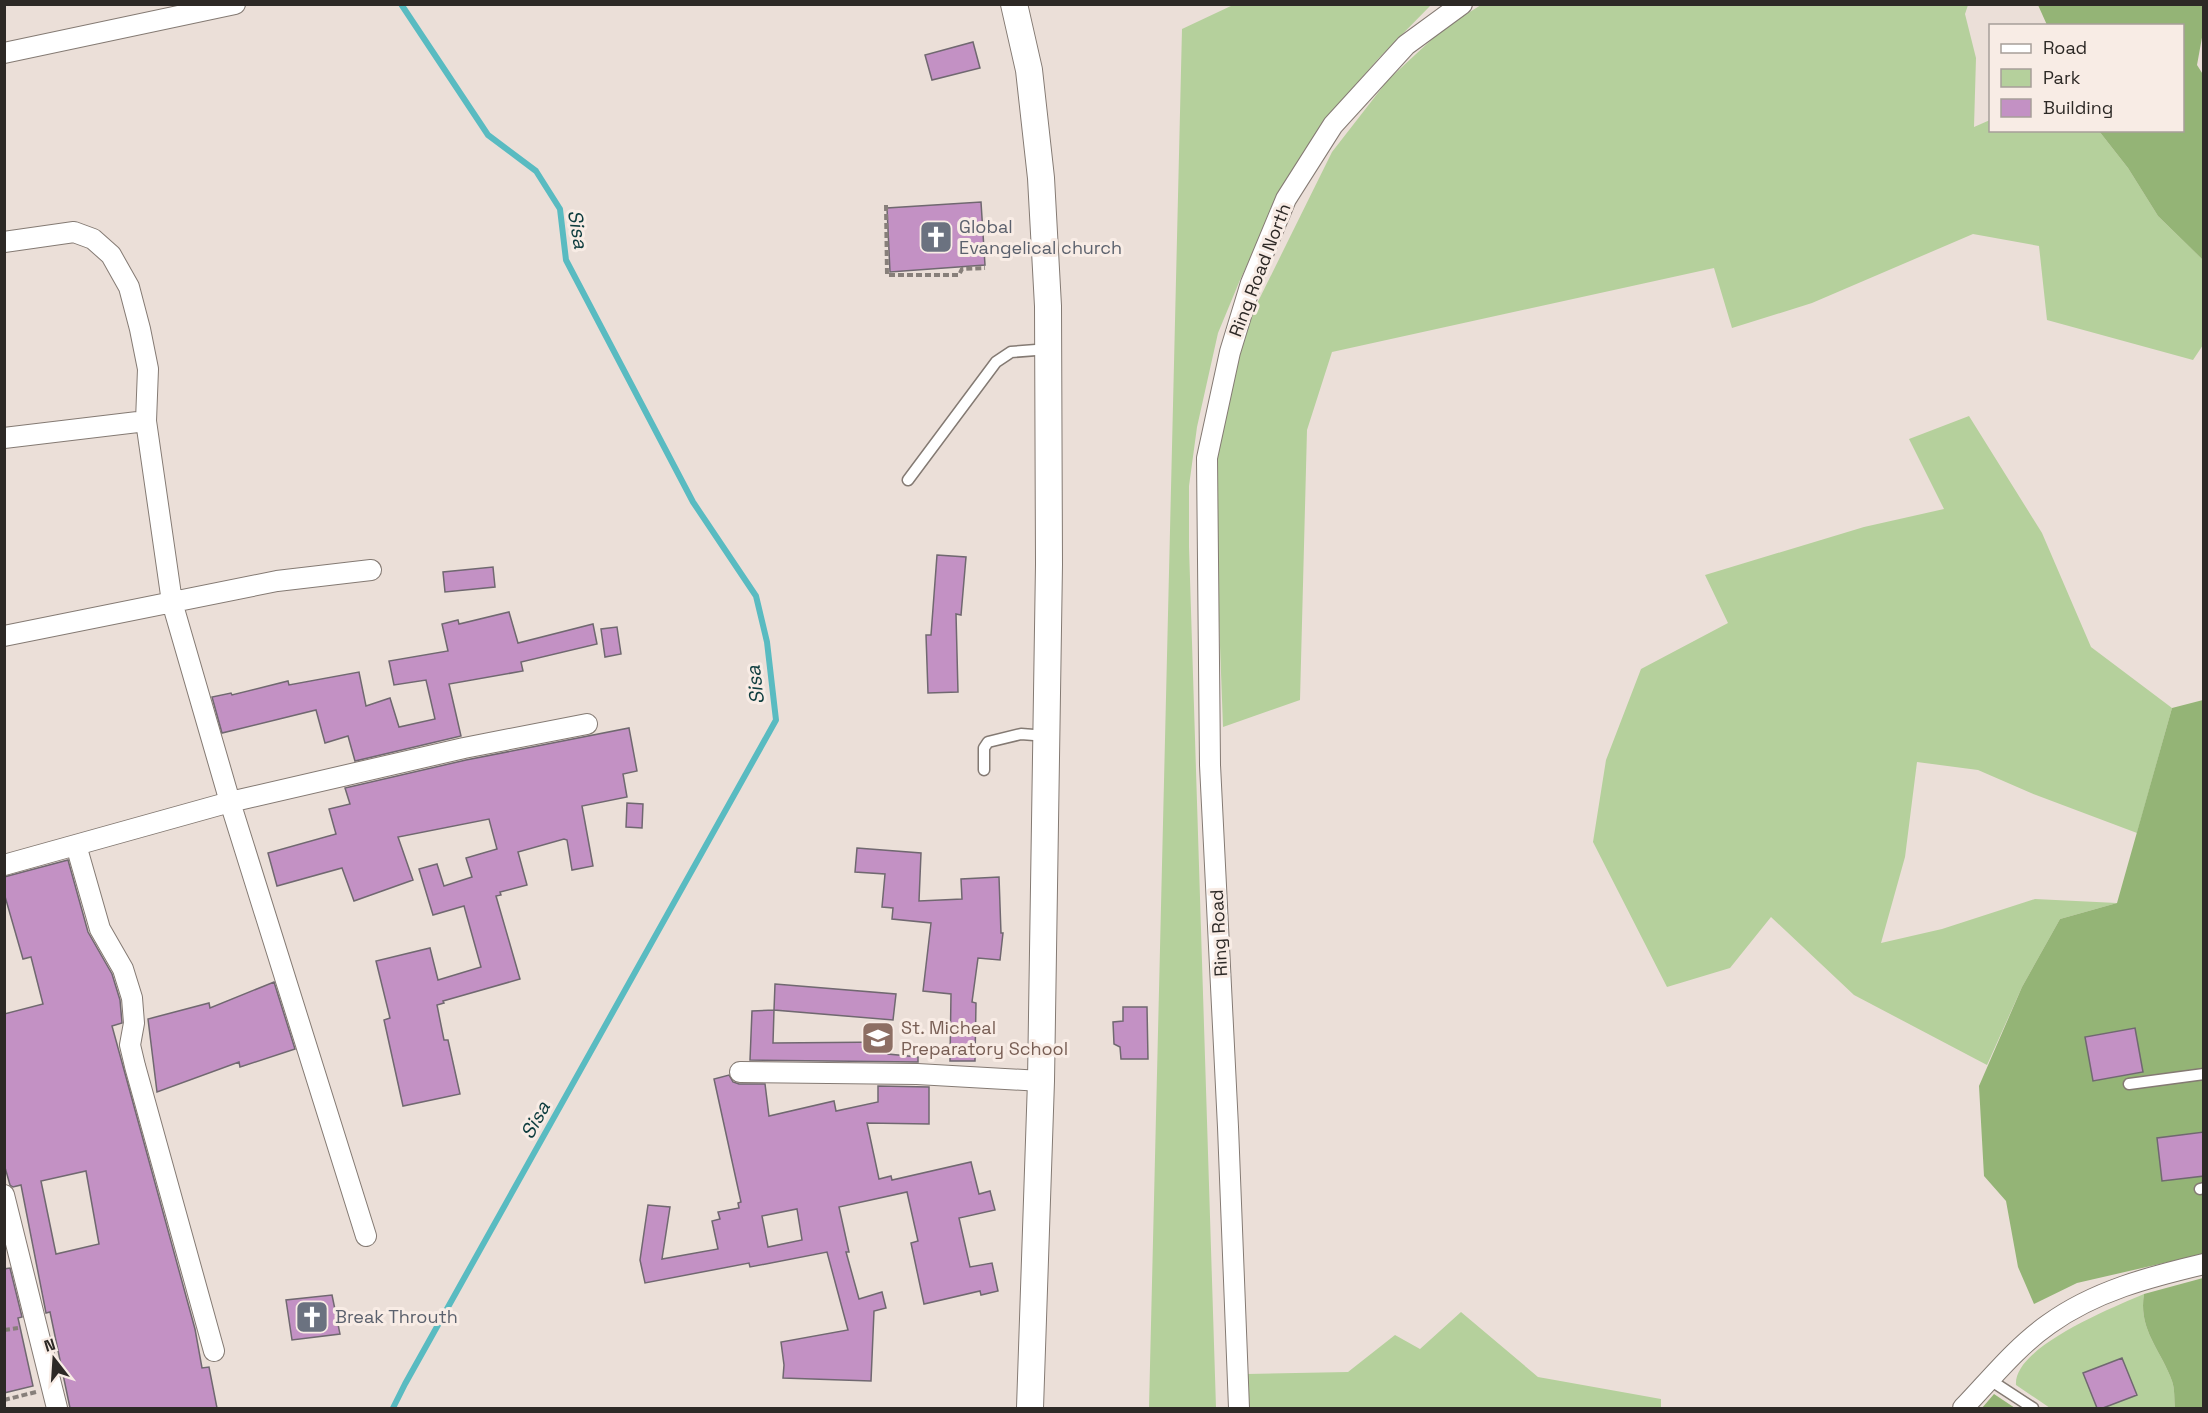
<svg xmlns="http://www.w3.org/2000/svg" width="2208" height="1413" viewBox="0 0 2208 1413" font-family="'Space Grotesk',sans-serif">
  <rect width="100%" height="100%" fill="#ebdfd8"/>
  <path fill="#b5d09c" d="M 1233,5 L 1431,5 L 1378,59 L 1338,105 L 1289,176 L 1240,280 L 1218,333 L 1197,427 L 1189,486 L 1189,547 L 1216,1408 L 1149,1408 L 1182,29 Z
    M 1481,5 L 1968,5 L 1965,14 L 1976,58 L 1974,127 L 1990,120 L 1990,130 L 2099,131 L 2128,168 L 2158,216 L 2203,260 L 2203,345 L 2193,360 L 2047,320 L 2039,246 L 1973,234 L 1812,303 L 1732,328 L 1714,268 L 1332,352 L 1307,430 L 1300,700 L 1223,727 L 1214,483 L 1224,410 L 1242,334 L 1332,152 L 1388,80 L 1444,28 Z
    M 1969,416 L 2042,533 L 2091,647 L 2172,708 L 2137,833 L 2031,793 L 1978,770 L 1917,762 L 1905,857 L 1881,943 L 1942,929 L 2035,899 L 2117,903 L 2060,919 L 2022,987 L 1987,1065 L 1854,995 L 1771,917 L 1730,968 L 1667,987 L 1593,842 L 1606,760 L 1641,669 L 1728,623 L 1705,575 L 1864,527 L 1944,509 L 1909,439 Z
    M 2144,1294 C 2138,1330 2161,1350 2172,1381 C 2175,1389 2174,1400 2175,1408 L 2050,1408 L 2016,1385 C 2013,1347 2114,1307 2144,1294 Z
    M 1461,1312 L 1538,1377 L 1661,1399 L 1661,1408 L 1248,1408 L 1247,1374 L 1348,1372 L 1395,1335 L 1420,1349 Z"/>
  <path fill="#94b476" d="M 2038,5 L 2203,5 L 2203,32 L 2197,65 L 2204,76 L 2203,260 L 2158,216 L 2128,168 L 2099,131 L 2182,130 L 2182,26 L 2047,25 Z
    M 2203,700 L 2203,1254 L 2077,1283 L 2034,1304 L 2018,1267 L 2006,1201 L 1984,1176 L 1979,1086 L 2022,987 L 2060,919 L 2117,903 L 2172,708 Z
    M 2203,1278 L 2203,1408 L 2175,1408 C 2174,1400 2175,1389 2172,1381 C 2161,1350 2138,1330 2144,1294 Z
    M 1994,1394 L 2015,1408 L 1982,1408 Z"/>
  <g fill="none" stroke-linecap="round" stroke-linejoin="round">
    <path stroke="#59bbc1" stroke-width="6" d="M 393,1408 L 405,1384 L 776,720 L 767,642 L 756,596 L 693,502 L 566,260 L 560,209 L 536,171 L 488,135 L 401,4"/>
  </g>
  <path fill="#c391c4" stroke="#706870" stroke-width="1.5" fill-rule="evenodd" d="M 973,42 L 980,68 L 932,80 L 925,55 Z
    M 981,202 L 985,265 L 890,272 L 887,208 Z
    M 937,555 L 966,557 L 961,615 L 956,614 L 958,692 L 928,693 L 926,635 L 931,635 Z
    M 493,567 L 495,587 L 445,592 L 443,572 Z
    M 509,612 L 518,643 L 593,624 L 597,644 L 521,662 L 523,671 L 449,684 L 461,736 L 355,761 L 348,736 L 325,743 L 316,710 L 222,733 L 212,697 L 231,693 L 232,695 L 288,681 L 289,685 L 359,672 L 366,706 L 390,698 L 399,727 L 435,719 L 426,680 L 394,685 L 389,661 L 448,651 L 442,624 L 458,620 L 459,624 Z
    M 617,627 L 621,654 L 605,657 L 601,629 Z
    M 629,728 L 637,771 L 623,774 L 627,797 L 582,806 L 593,866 L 572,870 L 567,840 L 564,839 L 518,852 L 527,885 L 500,892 L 501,895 L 496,896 L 520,979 L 443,1001 L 444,1003 L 437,1005 L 444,1040 L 448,1040 L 460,1094 L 403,1106 L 384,1020 L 390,1018 L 376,961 L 430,948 L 438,980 L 481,967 L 464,906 L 433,915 L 419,869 L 437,864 L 444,886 L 472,877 L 466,858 L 497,849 L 489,819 L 398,837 L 413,880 L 354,901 L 342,868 L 277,886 L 268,853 L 336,834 L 329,809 L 350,804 L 345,788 L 466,760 Z
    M 627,803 L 643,804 L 642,828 L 626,827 Z
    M 857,848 L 921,853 L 919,901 L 962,899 L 961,879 L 999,877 L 1001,933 L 1003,933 L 1000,960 L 978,958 L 972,1002 L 976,1003 L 975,1061 L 950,1061 L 951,994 L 923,991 L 931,923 L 892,919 L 893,908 L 882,907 L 885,874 L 855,872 Z
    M 68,860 L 88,932 L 112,974 L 120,1000 L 122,1023 L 112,1026 L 195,1329 L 202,1368 L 209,1367 L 217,1408 L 70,1408 L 50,1312 L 46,1313 L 21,1185 L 13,1187 L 10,1185 L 4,1164 L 4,1014 L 43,1004 L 31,957 L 23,959 L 4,893 L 4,877 ZM 86,1171 L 99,1244 L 56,1254 L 41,1181 Z
    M 274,982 L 295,1049 L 240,1067 L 239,1062 L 157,1092 L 148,1019 L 209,1003 L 210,1008 Z
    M 775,984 L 896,994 L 893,1020 L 774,1010 Z
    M 1123,1007 L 1147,1007 L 1148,1059 L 1121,1059 L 1120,1047 L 1114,1044 L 1113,1022 L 1123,1021 Z
    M 774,1010 L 773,1043 L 888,1042 L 888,1054 L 918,1057 L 918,1062 L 750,1060 L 752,1011 Z
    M 2135,1028 L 2143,1072 L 2093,1081 L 2085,1037 Z
    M 729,1075 L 733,1082 L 739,1084 L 765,1084 L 769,1116 L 834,1101 L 836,1111 L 878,1102 L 878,1086 L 929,1087 L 929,1124 L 867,1123 L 879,1179 L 891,1176 L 892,1180 L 971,1162 L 979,1194 L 990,1191 L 995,1210 L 959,1218 L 970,1267 L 992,1263 L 998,1291 L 981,1295 L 980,1291 L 924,1304 L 911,1243 L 918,1241 L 907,1192 L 839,1207 L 849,1252 L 846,1252 L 859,1299 L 882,1292 L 886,1308 L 874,1311 L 871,1381 L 783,1378 L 784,1365 L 781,1342 L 848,1330 L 827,1252 L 750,1267 L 749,1263 L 645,1283 L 640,1260 L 648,1205 L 670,1207 L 662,1259 L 718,1249 L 712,1221 L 720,1219 L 718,1212 L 739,1208 L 738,1203 L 741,1202 L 714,1079 ZM 797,1209 L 802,1240 L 768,1247 L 762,1216 Z
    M 2204,1132 L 2204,1176 L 2162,1181 L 2157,1138 Z
    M 10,1268 L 22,1317 L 18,1318 L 33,1386 L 4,1393 L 4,1269 Z
    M 332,1295 L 340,1334 L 292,1340 L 286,1300 Z
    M 2122,1358 L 2137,1395 L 2103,1408 L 2097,1408 L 2083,1373 Z"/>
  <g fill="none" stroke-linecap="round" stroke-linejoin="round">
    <g stroke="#847a73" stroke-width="13">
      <path id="service" d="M 908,480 L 996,362 L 1011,352 L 1049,349
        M 984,770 L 984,748 L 988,742 L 1021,734 L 1047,736
        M 2129,1084 L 2204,1074
        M 2200,1189 L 2204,1188
        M 1990,1380 L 2033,1408"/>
    </g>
    <g stroke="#847a73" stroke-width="22">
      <path id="minor" d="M 4,53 L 235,4
        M 4,242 L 74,232 L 93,239 L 111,255 L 129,287 L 140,329 L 148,369 L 146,421 L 172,602 L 230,802 L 366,1236
        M 4,438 L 146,421
        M 4,636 L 277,581 L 371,570
        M 76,845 L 100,929 L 123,969 L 132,998 L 134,1023 L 130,1045 L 135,1066 L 214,1351
        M 4,865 L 230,802 L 464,748 L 587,724
        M 740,1072 L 917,1074 L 1041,1081
        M 4,1195 L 57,1408
        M 1239,1408 L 1228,1127 L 1210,765 L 1207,458 L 1230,352 L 1251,283 L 1286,199 L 1333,125 L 1406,45 L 1462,4
        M 1963,1408 C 1990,1380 2016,1347 2049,1324 C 2095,1291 2149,1277 2204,1264"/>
    </g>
    <g stroke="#847a73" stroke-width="28">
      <path id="tertiary" d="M 1014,4 L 1029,70 L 1041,178 L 1048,306 L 1049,564 L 1041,1081 L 1030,1408"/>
    </g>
    <path stroke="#877f7a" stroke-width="4" stroke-dasharray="6 3" stroke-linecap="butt" d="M 886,205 L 887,275 L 959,275 L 962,269 L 985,268
      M 4,1330 L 18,1328
      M 4,1400 L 36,1392"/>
    <use href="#service" stroke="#fff" stroke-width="10"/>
    <use href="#minor" stroke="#fff" stroke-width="20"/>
    <use href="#tertiary" stroke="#fff" stroke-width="26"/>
  </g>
  <defs>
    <g id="church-square" transform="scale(1.725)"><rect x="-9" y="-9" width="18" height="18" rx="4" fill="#6b7280" stroke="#f8ece5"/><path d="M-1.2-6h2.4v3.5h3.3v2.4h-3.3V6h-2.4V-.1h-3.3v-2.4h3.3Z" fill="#fff"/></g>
    <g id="school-square" transform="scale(1.725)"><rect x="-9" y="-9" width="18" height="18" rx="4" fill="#8d6e63" stroke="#f8ece5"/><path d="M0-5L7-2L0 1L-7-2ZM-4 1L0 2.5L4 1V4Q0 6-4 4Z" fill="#fff"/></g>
  </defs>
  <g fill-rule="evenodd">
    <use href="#church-square" x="936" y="237"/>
    <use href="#school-square" x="878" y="1038"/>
    <use href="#church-square" x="312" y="1317"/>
  </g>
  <g text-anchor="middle" stroke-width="6" stroke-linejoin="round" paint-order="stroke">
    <g font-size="18" fill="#5b616d" stroke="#f8ece5" text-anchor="start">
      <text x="959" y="233">Global<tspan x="959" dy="21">Evangelical church</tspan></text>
      <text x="335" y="1323">Break Throuth</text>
    </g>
    <g font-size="18" fill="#2d2926" stroke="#f8ece5">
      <text transform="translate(1260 270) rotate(-69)" y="6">Ring Road North</text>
      <text transform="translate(1219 933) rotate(-93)" y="6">Ring Road</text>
    </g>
    <g font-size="18" fill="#785e54" stroke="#f8ece5" text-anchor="start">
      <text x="901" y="1034">St. Micheal<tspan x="901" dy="21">Preparatory School</tspan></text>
    </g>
    <g font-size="20" font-style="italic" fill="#0d3c3e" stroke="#f8ece5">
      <text transform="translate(578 229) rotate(80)" y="7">Sisa</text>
      <text transform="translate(755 685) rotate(-97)" y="7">Sisa</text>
      <text transform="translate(535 1120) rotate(-61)" y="7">Sisa</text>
    </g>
  </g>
  <rect width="2208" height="1413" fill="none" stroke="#2d2926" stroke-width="12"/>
  <rect x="1989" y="24" width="195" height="108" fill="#f8ece5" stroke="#a79e99" stroke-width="1.5"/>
  <rect x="2001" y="44" width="30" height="9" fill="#ffffff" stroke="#a79e99" stroke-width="1.5"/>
  <text x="2043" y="54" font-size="18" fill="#2d2926">Road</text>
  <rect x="2001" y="69" width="30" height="18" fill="#b5d09c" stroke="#a79e99" stroke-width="1.5"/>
  <text x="2043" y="84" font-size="18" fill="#2d2926">Park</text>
  <rect x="2001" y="99" width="30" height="18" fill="#c391c4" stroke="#a79e99" stroke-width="1.5"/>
  <text x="2043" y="114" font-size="18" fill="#2d2926">Building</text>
  <g transform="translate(54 1359) rotate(343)" stroke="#f8ece5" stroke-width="4.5" paint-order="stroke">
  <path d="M0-4.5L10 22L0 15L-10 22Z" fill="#2d2926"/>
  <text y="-9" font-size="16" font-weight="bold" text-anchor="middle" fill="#2d2926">N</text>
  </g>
</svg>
